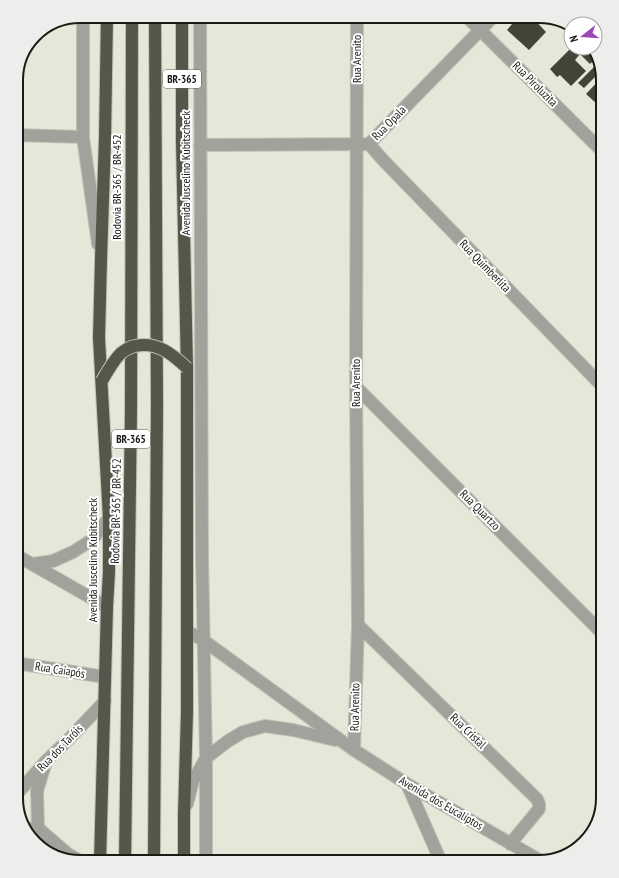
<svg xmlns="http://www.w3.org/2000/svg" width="619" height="878" viewBox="0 0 619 878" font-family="'PT Sans Narrow',sans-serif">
  <rect width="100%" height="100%" fill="#e6e7d8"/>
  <path fill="#434337" d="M 519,16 L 531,16 L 546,32 L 529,50 L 507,30 Z
    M 571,48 L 579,48 L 583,52 L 587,48 L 594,48 L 597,57 L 590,64 L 580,54 L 575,60 L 586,71 L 571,86 L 560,75 L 557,77 L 550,69 Z
    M 598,63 L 601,71 L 584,88 L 578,83 Z
    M 602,77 L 603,98 L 597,104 L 586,94 Z
    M 603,110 L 603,126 L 595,118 Z"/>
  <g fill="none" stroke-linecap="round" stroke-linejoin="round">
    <g stroke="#c1c2b5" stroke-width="14">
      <path id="minor" d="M 83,16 L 83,137 L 98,244
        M 200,16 L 202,556 L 206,758 L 206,862
        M 466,16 L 603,152
        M 16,135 L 83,137
        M 369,144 L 383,160 L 603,387
        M 200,145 L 369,144 L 494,16
        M 356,387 L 603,634
        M 16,555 L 107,607
        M 33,564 L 53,561 L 73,552 L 93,539 L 109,518
        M 358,625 L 537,799 L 539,804 L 539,809 L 510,844
        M 187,631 L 203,640 L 354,750 L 407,784 L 541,861
        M 16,663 L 105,677
        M 354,750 L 358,625 L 356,387 L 357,16
        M 407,784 L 441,862
        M 16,795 L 47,760 L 69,739 L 105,701
        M 187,804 L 193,781 L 206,758 L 228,741 L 243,732 L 265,726 L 293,730 L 335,740
        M 38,828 L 68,854 L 82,862
        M 24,829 L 38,828
        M 39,845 L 38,828 L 37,791 L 45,765"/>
    </g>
    <g stroke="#c1c2b5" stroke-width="14">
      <path id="highway" d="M 182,16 L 182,142 L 187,368 L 187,712 L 184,815 L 184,862
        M 100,862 L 107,607 L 109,572 L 109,518 L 99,338 L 101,259 L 105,138 L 107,16
        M 125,862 L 131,409 L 132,16
        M 154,862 L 157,406 L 155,16"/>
    </g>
    <use href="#minor" stroke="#a2a29c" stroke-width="12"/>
    <use href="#highway" stroke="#56564a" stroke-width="12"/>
    <g stroke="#c1c2b5" stroke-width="14" stroke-linecap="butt">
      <path id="highway-bridge" d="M 102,381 C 107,372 113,361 121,353 C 125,350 130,347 135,346 C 157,341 172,354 187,368"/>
    </g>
    <use href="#highway-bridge" stroke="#56564a" stroke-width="12"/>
  </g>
  <g text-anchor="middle" stroke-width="4" stroke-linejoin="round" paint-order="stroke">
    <g fill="#fff" stroke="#5f605c" stroke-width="1">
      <rect x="163" y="70" width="38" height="18" rx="3"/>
      <rect x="112" y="430" width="38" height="18" rx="3"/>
    </g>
    <g font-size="11" font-weight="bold" fill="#1b1c16">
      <text x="182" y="83">BR-365</text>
      <text x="131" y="443">BR-365</text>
    </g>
    <g font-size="12" fill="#1b1c16" stroke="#fff">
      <text transform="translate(357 59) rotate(-90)" y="4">Rua Arenito</text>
      <text transform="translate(535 84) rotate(45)" y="4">Rua Piroluzita</text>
      <text transform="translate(389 123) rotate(-46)" y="4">Rua Opala</text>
      <text transform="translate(186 173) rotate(-90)" y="4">Avenida Juscelino Kubitscheck</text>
      <text transform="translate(117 187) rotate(-90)" y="4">Rodovia BR-365 / BR-452</text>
      <text transform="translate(485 266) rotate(46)" y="4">Rua Quimberlita</text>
      <text transform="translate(356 383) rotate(-90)" y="4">Rua Arenito</text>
      <text transform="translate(480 510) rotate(45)" y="4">Rua Quartzo</text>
      <text transform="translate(116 511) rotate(-89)" y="4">Rodovia BR-365 / BR-452</text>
      <text transform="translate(93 560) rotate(-90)" y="4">Avenida Juscelino Kubitscheck</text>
      <text transform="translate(60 670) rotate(9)" y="4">Rua Caiapós</text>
      <text transform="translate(355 707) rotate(-89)" y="4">Rua Arenito</text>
      <text transform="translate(468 731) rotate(44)" y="4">Rua Cristal</text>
      <text transform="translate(60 748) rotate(-46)" y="4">Rua dos Taróis</text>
      <text transform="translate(441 803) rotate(30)" y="4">Avenida dos Eucalíptos</text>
    </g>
  </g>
  <path d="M0 0H619V878H0ZM80 23H539A57 57 0 0 1 596 80V798A57 57 0 0 1 539 855H80A57 57 0 0 1 23 798V80A57 57 0 0 1 80 23Z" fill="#ededec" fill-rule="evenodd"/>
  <path fill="none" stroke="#1b1c16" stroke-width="2" d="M80 23H539A57 57 0 0 1 596 80V798A57 57 0 0 1 539 855H80A57 57 0 0 1 23 798V80A57 57 0 0 1 80 23Z"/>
  <g transform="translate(583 36) rotate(253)"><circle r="19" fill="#ffffff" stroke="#a4a4a2"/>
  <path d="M0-3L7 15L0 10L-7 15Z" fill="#9c46b4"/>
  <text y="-6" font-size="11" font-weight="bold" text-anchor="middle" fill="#1b1c16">N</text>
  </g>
</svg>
